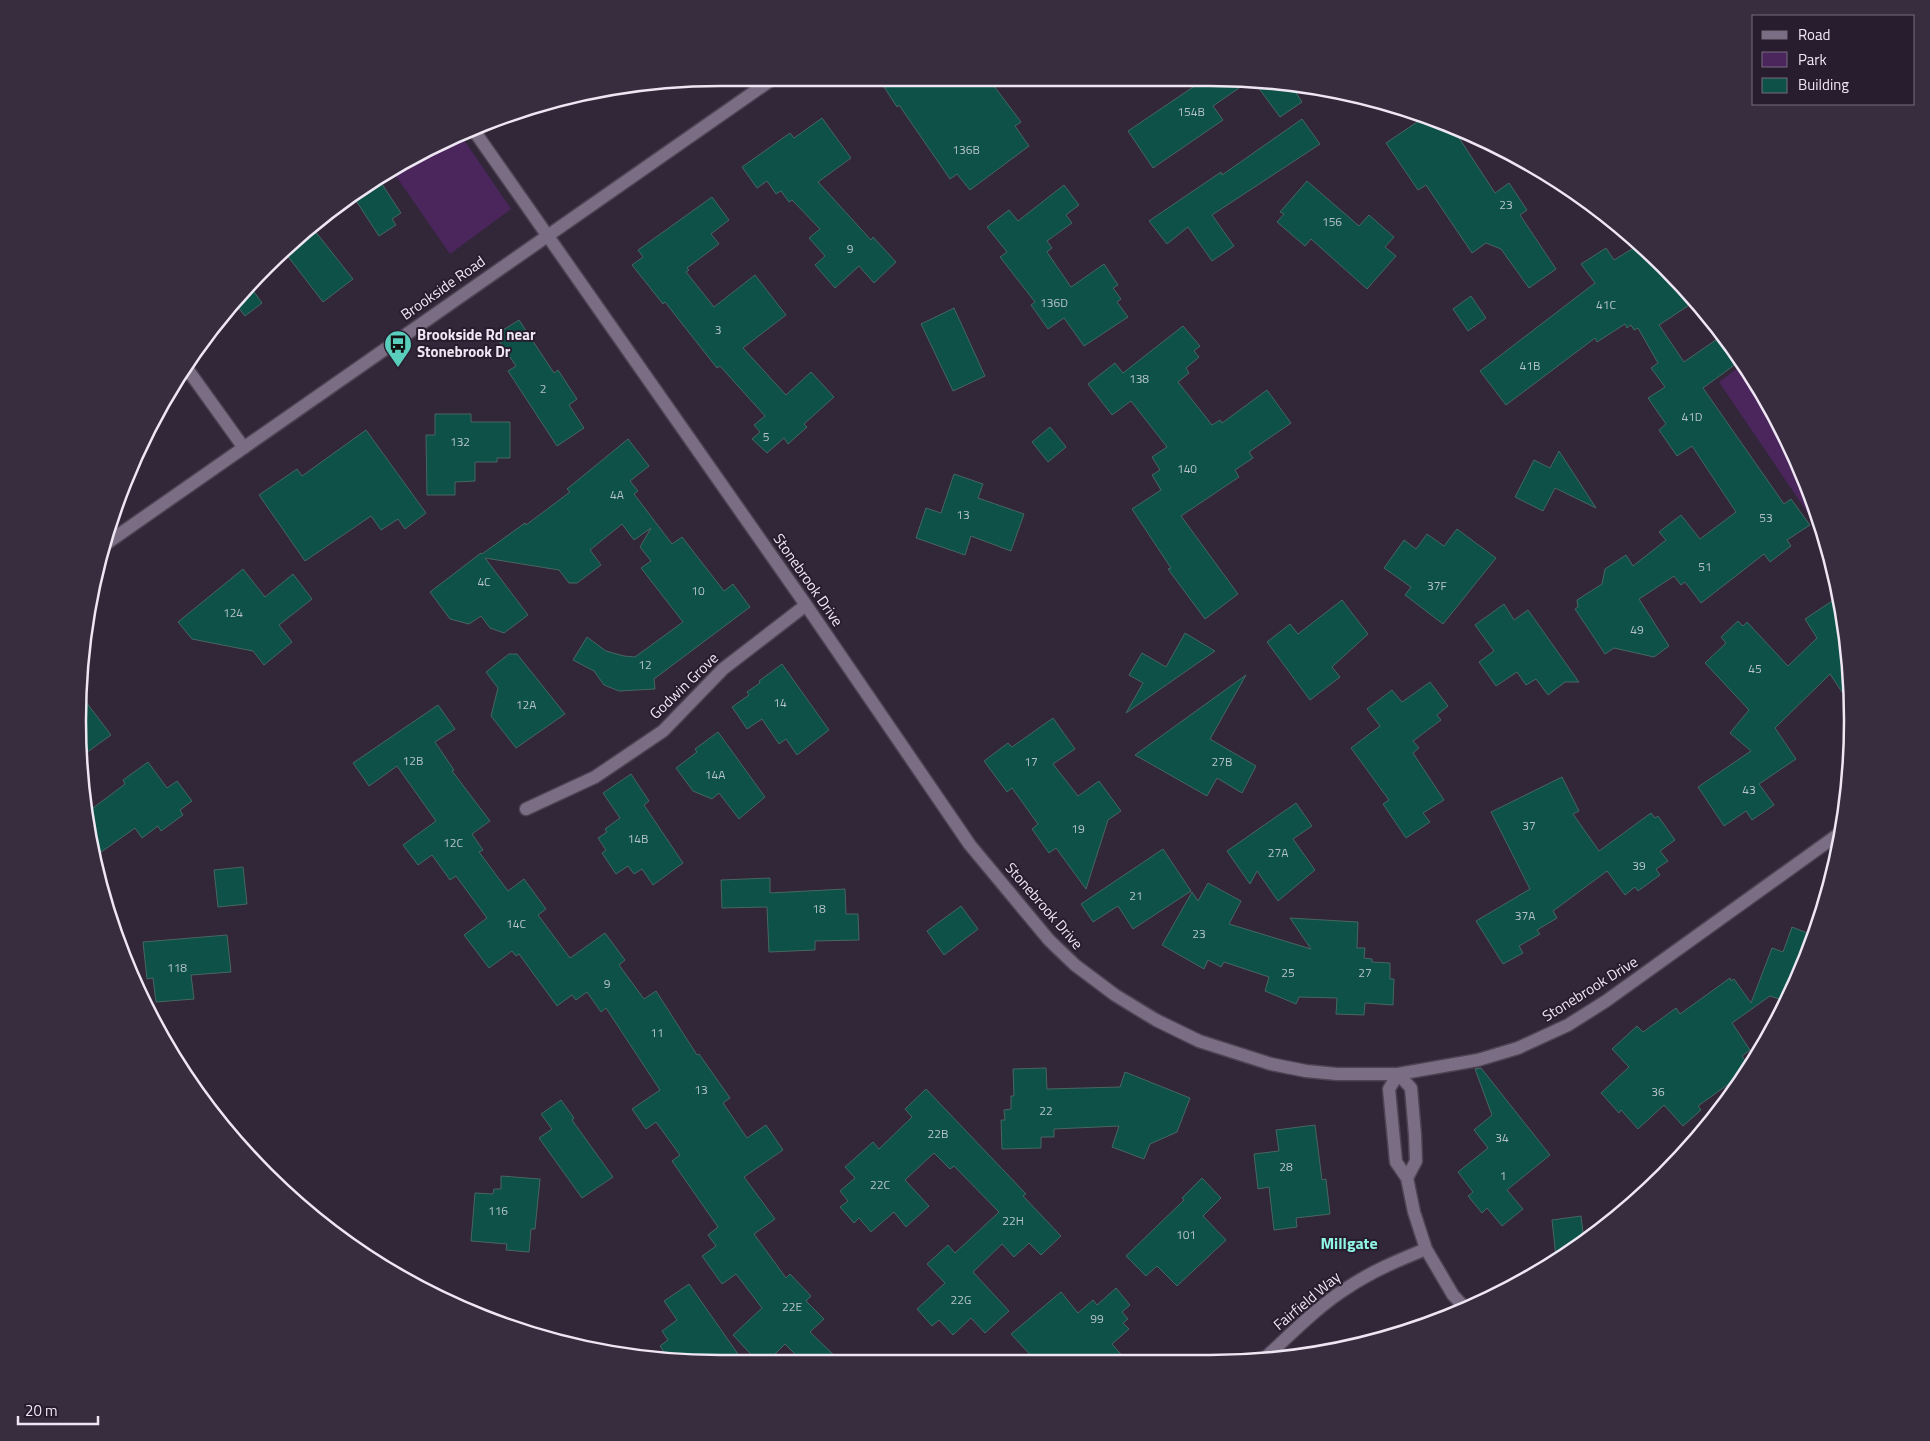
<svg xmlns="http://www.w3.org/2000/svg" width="1930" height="1441" viewBox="0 0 1930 1441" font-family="'Titillium Web',sans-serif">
  <rect width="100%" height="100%" fill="#322639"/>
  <path fill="#4a265c" d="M 462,137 L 511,209 L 450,254 L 391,169 L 399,164 Z
    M 1742,365 L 1786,436 L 1824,537 L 1719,382 Z"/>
  <path fill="#0d5148" stroke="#476661" d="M 896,78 L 988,78 L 1021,122 L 1015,126 L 1029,146 L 970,190 L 957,174 L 950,179 L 899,105 L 897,107 L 884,87 Z
    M 1205,79 L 1251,79 L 1291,85 L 1302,102 L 1280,117 L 1252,79 L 1213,106 L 1223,120 L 1153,168 L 1128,131 Z
    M 1426,116 L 1450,124 L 1495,193 L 1509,183 L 1527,210 L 1520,215 L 1556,269 L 1529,288 L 1501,249 L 1486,243 L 1472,253 L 1426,185 L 1418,190 L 1386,143 Z
    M 822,118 L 851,158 L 818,182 L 871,240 L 873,237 L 896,262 L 874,283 L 859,266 L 835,288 L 815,265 L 825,256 L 809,238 L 820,229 L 792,200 L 789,202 L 781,191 L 776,194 L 767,181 L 757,188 L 742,167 L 790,133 L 794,138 Z
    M 1302,119 L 1320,144 L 1212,215 L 1234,246 L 1212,261 L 1188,227 L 1167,244 L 1149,221 L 1221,172 L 1222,175 Z
    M 378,178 L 401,213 L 392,219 L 396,225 L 379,236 L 353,196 Z
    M 1307,181 L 1359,226 L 1369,215 L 1394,237 L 1385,247 L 1396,256 L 1367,289 L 1311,239 L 1305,246 L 1277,222 L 1284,214 L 1280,212 Z
    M 1064,185 L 1079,205 L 1066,215 L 1072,223 L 1047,241 L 1052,248 L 1047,252 L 1071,287 L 1104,264 L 1118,285 L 1113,288 L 1121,299 L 1117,302 L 1128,317 L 1084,346 L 1064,318 L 1048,329 L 1031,305 L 1035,302 L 1000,257 L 1007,252 L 987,227 L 1009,210 L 1018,221 Z
    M 712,197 L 729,220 L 711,234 L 719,244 L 687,268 L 689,270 L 686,272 L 714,307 L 755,275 L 786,315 L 743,348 L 786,395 L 811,372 L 834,397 L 804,424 L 807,427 L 788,444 L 784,438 L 767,453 L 752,439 L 760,432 L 754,425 L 765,416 L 720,366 L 717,368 L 665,302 L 663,304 L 632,265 L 643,257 L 638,250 Z
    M 311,226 L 353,279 L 323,302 L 283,250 Z
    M 1640,244 L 1694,302 L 1659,325 L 1684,362 L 1723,335 L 1740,361 L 1703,388 L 1784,504 L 1791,499 L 1810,525 L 1787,540 L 1791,546 L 1770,562 L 1764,554 L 1701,603 L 1685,582 L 1681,585 L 1674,576 L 1639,599 L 1669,646 L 1654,657 L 1614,648 L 1605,654 L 1575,609 L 1578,607 L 1577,600 L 1602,584 L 1605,569 L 1626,555 L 1633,566 L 1666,540 L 1659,532 L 1681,515 L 1700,539 L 1736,512 L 1692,446 L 1677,456 L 1659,430 L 1666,424 L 1648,398 L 1665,387 L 1651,368 L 1658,363 L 1638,328 L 1634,330 L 1631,325 L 1627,328 L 1625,324 L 1597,342 L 1595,338 L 1506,405 L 1480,371 L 1595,283 L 1581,264 L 1606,248 L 1614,260 Z
    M 249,285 L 262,303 L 245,316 L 234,302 Z
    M 1471,296 L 1486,318 L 1468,331 L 1453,309 Z
    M 954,308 L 985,376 L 953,391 L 921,324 Z
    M 519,320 L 554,373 L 558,370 L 577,399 L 569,405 L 584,428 L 557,446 L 508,371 L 516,366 L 495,335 Z
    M 1183,326 L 1200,346 L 1194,351 L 1199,357 L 1186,368 L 1189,373 L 1178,382 L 1212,425 L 1220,420 L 1222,423 L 1267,390 L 1291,423 L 1249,452 L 1253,458 L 1235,470 L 1239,477 L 1181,516 L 1238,594 L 1205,619 L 1168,569 L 1171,568 L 1132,509 L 1161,490 L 1152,475 L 1160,470 L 1152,457 L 1167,447 L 1131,401 L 1112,415 L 1088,384 L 1115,363 L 1123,373 Z
    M 435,414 L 471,414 L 471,422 L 510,422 L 510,458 L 497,458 L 497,462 L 475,462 L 475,481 L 455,482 L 455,495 L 427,495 L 426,435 L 435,435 Z
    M 1050,427 L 1066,447 L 1048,462 L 1032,442 Z
    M 366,430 L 426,513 L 405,529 L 398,519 L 381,530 L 371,516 L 305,561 L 259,495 L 297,469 L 302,476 Z
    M 628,439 L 649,466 L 630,481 L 638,491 L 634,494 L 672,544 L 682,537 L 724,591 L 733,584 L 750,607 L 654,679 L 655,689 L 619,691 L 604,685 L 594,671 L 573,660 L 587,637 L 606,651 L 624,656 L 635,657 L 683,622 L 641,568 L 651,561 L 640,547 L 651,528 L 634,540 L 622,524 L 590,550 L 601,565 L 577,583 L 569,583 L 559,570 L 485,558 L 528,615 L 504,633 L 490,628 L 481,616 L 469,624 L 450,619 L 430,592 L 481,553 L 482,554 L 525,523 L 526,525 L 570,492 L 567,489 Z
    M 1559,451 L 1596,508 L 1555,488 L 1543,511 L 1515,497 L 1534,460 L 1550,468 Z
    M 954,474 L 983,484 L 978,498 L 1024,514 L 1011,551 L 971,536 L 965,555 L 916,538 L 926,508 L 941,513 Z
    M 1457,529 L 1496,558 L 1443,624 L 1405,595 L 1411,587 L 1384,568 L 1404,540 L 1416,549 L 1427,534 L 1444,546 Z
    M 243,569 L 265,597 L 293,574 L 312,599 L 279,625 L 292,642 L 264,665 L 253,651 L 192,639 L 178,622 Z
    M 1838,597 L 1851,679 L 1850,704 L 1830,674 L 1775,728 L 1796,759 L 1759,784 L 1774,805 L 1752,820 L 1746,811 L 1724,826 L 1698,787 L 1751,751 L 1730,733 L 1749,710 L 1705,663 L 1726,643 L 1721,637 L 1738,621 L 1743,626 L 1747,622 L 1788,666 L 1817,638 L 1805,619 Z
    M 1342,600 L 1368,634 L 1332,667 L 1340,677 L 1310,700 L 1267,642 L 1290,624 L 1298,634 Z
    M 1504,604 L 1514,620 L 1528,610 L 1579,682 L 1565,682 L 1548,695 L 1536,679 L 1526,685 L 1517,672 L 1496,686 L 1479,662 L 1494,651 L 1475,625 Z
    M 1185,633 L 1215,651 L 1126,713 L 1143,683 L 1129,675 L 1142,653 L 1166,667 Z
    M 509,654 L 517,654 L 565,714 L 516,748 L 491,716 L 498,688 L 486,672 Z
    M 782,664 L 829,730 L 797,755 L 786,739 L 779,744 L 762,719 L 747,729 L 732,707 L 749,695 L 747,692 L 760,683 L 759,681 Z
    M 1246,675 L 1210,739 L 1256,766 L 1242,793 L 1217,778 L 1207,796 L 1135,755 Z
    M 1430,682 L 1448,706 L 1437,715 L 1441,720 L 1413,741 L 1419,748 L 1413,753 L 1444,800 L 1423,813 L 1430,822 L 1406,838 L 1383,804 L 1389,800 L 1351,748 L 1380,726 L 1367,709 L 1392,690 L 1402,702 Z
    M 83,698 L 111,735 L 79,758 L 81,727 Z
    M 438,705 L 455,729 L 435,742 L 454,770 L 452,771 L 490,821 L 472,834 L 483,850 L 479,852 L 508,891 L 524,879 L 546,909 L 538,915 L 570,958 L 605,933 L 625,960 L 619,965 L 644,999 L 656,991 L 697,1055 L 699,1054 L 730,1098 L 723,1103 L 747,1138 L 766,1125 L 783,1150 L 744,1177 L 775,1219 L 754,1234 L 786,1278 L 790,1274 L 811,1296 L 806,1301 L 824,1319 L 810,1332 L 840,1361 L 802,1361 L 785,1344 L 767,1362 L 758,1362 L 733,1335 L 762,1308 L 736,1274 L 722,1284 L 702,1256 L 716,1246 L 708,1235 L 718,1227 L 672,1161 L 680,1155 L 656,1122 L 646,1129 L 632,1109 L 660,1090 L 606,1008 L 601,1012 L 587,992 L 576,1000 L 572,995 L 557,1006 L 519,954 L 516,956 L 512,951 L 489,968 L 464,935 L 487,918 L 456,876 L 450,880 L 432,855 L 418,865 L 403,845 L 436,821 L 397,766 L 369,786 L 353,763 Z
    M 1053,718 L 1075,749 L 1053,764 L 1078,796 L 1099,781 L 1121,811 L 1108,820 L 1086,889 L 1056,848 L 1049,853 L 1032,829 L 1038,824 L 1012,788 L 1007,792 L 984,761 L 1008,743 L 1012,747 Z
    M 718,732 L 765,797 L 739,819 L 719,793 L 712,799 L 693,791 L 676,768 L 697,752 L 695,749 Z
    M 148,762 L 167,788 L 177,781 L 192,801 L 180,810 L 183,815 L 161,831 L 158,826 L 142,838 L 135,828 L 97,855 L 89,811 L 125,784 L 123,780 Z
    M 631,774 L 649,801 L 644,805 L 683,863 L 653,885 L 642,869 L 634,874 L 628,866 L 616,874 L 602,853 L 606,850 L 598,838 L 607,832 L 605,829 L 620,818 L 603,793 Z
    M 1562,777 L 1579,811 L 1573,814 L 1599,851 L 1651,813 L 1655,818 L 1658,816 L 1675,840 L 1660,851 L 1668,861 L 1656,869 L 1660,875 L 1638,891 L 1635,887 L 1625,895 L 1607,871 L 1553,911 L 1557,918 L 1537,930 L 1540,934 L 1519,946 L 1523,953 L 1503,964 L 1476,921 L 1530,889 L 1491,812 Z
    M 1296,803 L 1312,826 L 1293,839 L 1315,870 L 1278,901 L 1257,871 L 1250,884 L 1227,851 Z
    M 1163,849 L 1191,891 L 1133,929 L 1118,906 L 1093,922 L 1081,904 Z
    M 243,867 L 247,904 L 218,907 L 214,870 Z
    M 770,878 L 770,893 L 845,889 L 846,914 L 858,914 L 859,940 L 815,941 L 815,950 L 769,952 L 767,907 L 722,908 L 721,880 Z
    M 1208,883 L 1241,901 L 1229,924 L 1311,949 L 1290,918 L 1358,922 L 1357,948 L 1365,948 L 1364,958 L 1372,959 L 1372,962 L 1390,963 L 1390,979 L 1394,979 L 1393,1005 L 1365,1003 L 1364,1015 L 1336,1014 L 1337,998 L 1299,997 L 1296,1004 L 1265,991 L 1269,977 L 1224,962 L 1221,967 L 1208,960 L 1204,969 L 1162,945 L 1192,892 L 1198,901 Z
    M 961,906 L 978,929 L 944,955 L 927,931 Z
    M 1792,927 L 1815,936 L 1785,1001 L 1770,996 L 1732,1023 L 1750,1050 L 1742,1056 L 1749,1066 L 1744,1073 L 1698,1106 L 1701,1110 L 1683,1126 L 1664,1105 L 1638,1129 L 1621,1110 L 1619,1113 L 1601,1093 L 1629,1067 L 1612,1049 L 1637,1026 L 1643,1032 L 1676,1008 L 1680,1014 L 1730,978 L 1731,981 L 1734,979 L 1751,1003 L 1772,948 L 1783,952 Z
    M 227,935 L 231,972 L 191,975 L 194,999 L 156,1002 L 153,978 L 147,979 L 143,942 Z
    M 1046,1068 L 1047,1089 L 1120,1087 L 1125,1072 L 1190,1098 L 1177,1132 L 1150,1144 L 1144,1159 L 1112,1147 L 1119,1126 L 1054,1129 L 1054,1137 L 1041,1137 L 1041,1148 L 1002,1149 L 1001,1120 L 1005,1120 L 1004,1110 L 1011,1109 L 1011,1096 L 1014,1096 L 1013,1069 Z
    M 1481,1068 L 1550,1155 L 1507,1190 L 1523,1209 L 1502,1226 L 1487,1208 L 1482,1213 L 1468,1196 L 1473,1192 L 1458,1172 L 1488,1148 L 1474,1130 L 1492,1115 L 1475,1069 Z
    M 926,1089 L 1026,1194 L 1023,1196 L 1061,1236 L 1041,1255 L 1029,1243 L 1014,1257 L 1002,1244 L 973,1272 L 1009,1311 L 985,1333 L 971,1318 L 953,1335 L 939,1320 L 932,1326 L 917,1309 L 945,1283 L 927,1264 L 948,1245 L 955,1253 L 999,1212 L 954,1166 L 950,1169 L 934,1153 L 905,1180 L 929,1206 L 906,1227 L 894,1212 L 871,1232 L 859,1218 L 854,1223 L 840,1207 L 848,1201 L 840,1191 L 855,1178 L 845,1167 L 873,1142 L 879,1149 L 912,1117 L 905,1109 Z
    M 561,1100 L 574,1118 L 572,1120 L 613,1177 L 582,1198 L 539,1138 L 552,1129 L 541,1114 Z
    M 1315,1125 L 1322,1180 L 1326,1179 L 1330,1214 L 1296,1218 L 1297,1227 L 1274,1230 L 1269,1187 L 1258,1189 L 1254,1154 L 1279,1151 L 1276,1130 Z
    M 501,1176 L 540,1179 L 535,1229 L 531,1229 L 529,1252 L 506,1250 L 507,1244 L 471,1241 L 475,1193 L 493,1194 L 494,1189 L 501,1189 Z
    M 1202,1178 L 1221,1198 L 1203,1216 L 1226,1240 L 1177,1286 L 1157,1266 L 1146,1276 L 1126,1256 L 1184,1200 L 1182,1198 Z
    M 1581,1216 L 1584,1240 L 1556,1257 L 1552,1220 Z
    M 689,1284 L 738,1354 L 728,1362 L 670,1361 L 660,1346 L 668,1340 L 662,1331 L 677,1320 L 664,1301 Z
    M 1116,1288 L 1130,1305 L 1122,1312 L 1128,1319 L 1123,1323 L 1129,1329 L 1112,1344 L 1125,1359 L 1035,1360 L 1011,1334 L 1061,1292 L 1078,1313 L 1093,1300 L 1097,1305 Z"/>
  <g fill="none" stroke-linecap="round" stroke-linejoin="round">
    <g stroke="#4d4353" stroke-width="15">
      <path id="minor" d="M 475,132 L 806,605 L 970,845 L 1049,940 L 1075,965 L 1115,995 L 1156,1020 L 1199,1041 L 1271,1064 L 1306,1071 L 1337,1074 L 1398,1074 L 1478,1060 L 1518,1048 L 1568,1025 L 1606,1001 L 1840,833
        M 188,370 L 244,448
        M 107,543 L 774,78
        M 526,809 L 595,777 L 663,731 L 723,669 L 806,605
        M 1407,1178 L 1416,1161 L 1415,1135 L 1411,1088 L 1398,1074 L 1389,1089 L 1396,1162 L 1407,1178 L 1414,1212 L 1426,1249 L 1453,1295 L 1466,1309
        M 1265,1358 C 1291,1334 1317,1307 1347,1288 C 1372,1271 1399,1260 1426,1249"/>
    </g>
    <use href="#minor" stroke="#7b6d84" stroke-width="12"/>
  </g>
  <defs>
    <g id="bus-pin" transform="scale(1.4375)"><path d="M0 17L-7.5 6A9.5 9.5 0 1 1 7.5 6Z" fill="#5acebc" stroke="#281c2f"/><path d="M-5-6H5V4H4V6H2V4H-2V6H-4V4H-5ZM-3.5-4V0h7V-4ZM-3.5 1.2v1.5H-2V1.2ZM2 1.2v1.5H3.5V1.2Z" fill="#111"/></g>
  </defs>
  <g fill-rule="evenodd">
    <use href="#bus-pin" x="398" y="344"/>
  </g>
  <g text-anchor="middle" stroke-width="4" stroke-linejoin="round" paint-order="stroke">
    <g font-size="12" fill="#b6c2c8">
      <text x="1191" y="116">154B</text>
      <text x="966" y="154">136B</text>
      <text x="1506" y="209">23</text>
      <text x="1332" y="226">156</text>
      <text x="850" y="253">9</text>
      <text x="1054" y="307">136D</text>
      <text x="1606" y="309">41C</text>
      <text x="718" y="334">3</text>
      <text x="1530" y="370">41B</text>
      <text x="1139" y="383">138</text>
      <text x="543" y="393">2</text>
      <text x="1692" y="421">41D</text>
      <text x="766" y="441">5</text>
      <text x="460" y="446">132</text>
      <text x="1187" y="473">140</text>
      <text x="617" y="499">4A</text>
      <text x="963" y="519">13</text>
      <text x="1766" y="522">53</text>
      <text x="1705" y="571">51</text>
      <text x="484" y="586">4C</text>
      <text x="1437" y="590">37F</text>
      <text x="698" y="595">10</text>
      <text x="233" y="617">124</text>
      <text x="1637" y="634">49</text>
      <text x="645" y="669">12</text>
      <text x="1755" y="673">45</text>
      <text x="780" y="707">14</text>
      <text x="526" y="709">12A</text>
      <text x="413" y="765">12B</text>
      <text x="1031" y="766">17</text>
      <text x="1222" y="766">27B</text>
      <text x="715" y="779">14A</text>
      <text x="1749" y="794">43</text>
      <text x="1529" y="830">37</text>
      <text x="1078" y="833">19</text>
      <text x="638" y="843">14B</text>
      <text x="453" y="847">12C</text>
      <text x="1278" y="857">27A</text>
      <text x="1639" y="870">39</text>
      <text x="1136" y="900">21</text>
      <text x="819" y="913">18</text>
      <text x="1525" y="920">37A</text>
      <text x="516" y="928">14C</text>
      <text x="1199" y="938">23</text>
      <text x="177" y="972">118</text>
      <text x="1288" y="977">25</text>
      <text x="1365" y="977">27</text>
      <text x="607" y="988">9</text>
      <text x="657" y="1037">11</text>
      <text x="701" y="1094">13</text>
      <text x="1658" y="1096">36</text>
      <text x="1046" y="1115">22</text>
      <text x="938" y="1138">22B</text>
      <text x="1502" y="1142">34</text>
      <text x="1286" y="1171">28</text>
      <text x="1503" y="1180">1</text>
      <text x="880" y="1189">22C</text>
      <text x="498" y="1215">116</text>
      <text x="1013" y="1225">22H</text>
      <text x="1186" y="1239">101</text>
      <text x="961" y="1304">22G</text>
      <text x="792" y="1311">22E</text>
      <text x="1097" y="1323">99</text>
    </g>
    <g font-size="15" fill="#eee7f3" stroke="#281c2f">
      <text transform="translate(443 288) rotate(-35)" y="5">Brookside Road</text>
      <text transform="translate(808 580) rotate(55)" y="5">Stonebrook Drive</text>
      <text transform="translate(684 686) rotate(-44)" y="5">Godwin Grove</text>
      <text transform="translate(1044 906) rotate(49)" y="5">Stonebrook Drive</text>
      <text transform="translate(1590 989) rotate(-32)" y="5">Stonebrook Drive</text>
      <text transform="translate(1307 1301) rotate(-40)" y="5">Fairfield Way</text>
    </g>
    <g font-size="15" font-weight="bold" fill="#eee7f3" stroke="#281c2f" text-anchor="start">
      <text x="417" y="340">Brookside Rd near<tspan x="417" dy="17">Stonebrook Dr</tspan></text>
    </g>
    <g font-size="16" font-weight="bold" fill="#8ff6e5" stroke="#281c2f">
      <text x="1349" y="1249">Millgate</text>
    </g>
  </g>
  <path d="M0 0H1930V1441H0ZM720 86H1210A634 634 0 0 1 1844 720V721A634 634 0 0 1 1210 1355H720A634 634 0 0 1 86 721V720A634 634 0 0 1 720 86Z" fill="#382c3f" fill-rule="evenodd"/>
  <path fill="none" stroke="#eee7f3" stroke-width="2.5" d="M720 86H1210A634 634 0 0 1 1844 720V721A634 634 0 0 1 1210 1355H720A634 634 0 0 1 86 721V720A634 634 0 0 1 720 86Z"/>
  <rect x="1752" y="15" width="162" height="90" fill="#281c2f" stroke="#776d7d"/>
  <rect x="1762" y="31" width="25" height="8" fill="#7b6d84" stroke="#776d7d"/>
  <text x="1798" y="40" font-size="15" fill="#eee7f3">Road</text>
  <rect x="1762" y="52" width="25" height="15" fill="#4a265c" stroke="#776d7d"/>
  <text x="1798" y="65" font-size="15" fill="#eee7f3">Park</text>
  <rect x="1762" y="78" width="25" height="15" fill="#0d5148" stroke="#776d7d"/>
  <text x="1798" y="90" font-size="15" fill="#eee7f3">Building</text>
  <path d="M18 1416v8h80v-8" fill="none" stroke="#eee7f3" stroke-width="2.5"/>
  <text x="25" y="1416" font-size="15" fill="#eee7f3" stroke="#281c2f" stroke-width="4" paint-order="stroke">20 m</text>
</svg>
